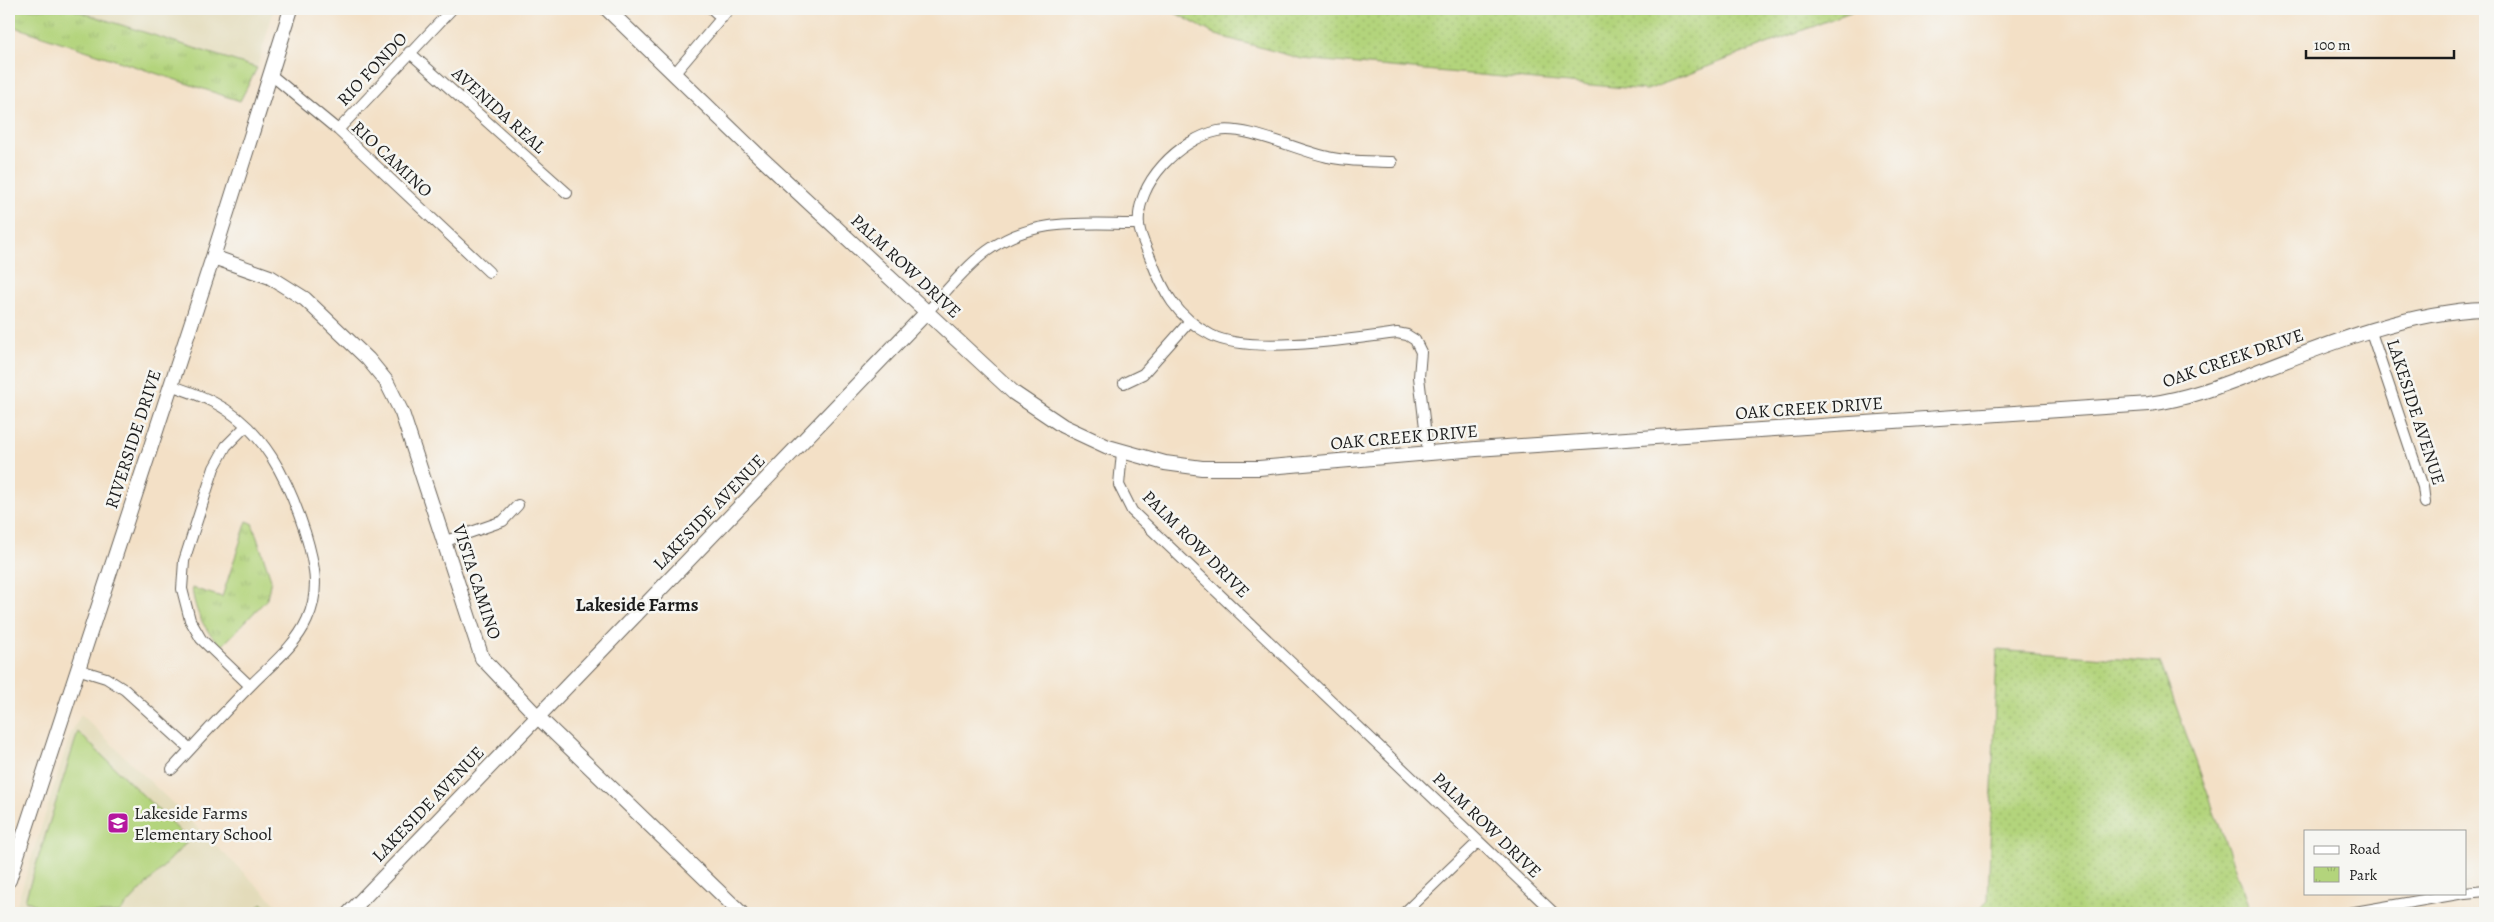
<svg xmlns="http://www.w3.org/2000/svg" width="2494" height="922" viewBox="0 0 2494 922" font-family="Alegreya,serif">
  <defs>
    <pattern id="grass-dots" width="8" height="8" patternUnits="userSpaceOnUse" patternTransform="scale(1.25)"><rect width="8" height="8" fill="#b3d47c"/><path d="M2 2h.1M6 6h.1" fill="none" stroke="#99b56b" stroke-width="1.8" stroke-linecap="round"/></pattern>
    <pattern id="park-tufts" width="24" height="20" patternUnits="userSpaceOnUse" patternTransform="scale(1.25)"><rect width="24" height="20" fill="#b3d47c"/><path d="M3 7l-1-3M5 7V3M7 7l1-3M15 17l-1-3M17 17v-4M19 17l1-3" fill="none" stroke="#99b56b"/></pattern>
  </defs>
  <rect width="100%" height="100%" fill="#f6f6f2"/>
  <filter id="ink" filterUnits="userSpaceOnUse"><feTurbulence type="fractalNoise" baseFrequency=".02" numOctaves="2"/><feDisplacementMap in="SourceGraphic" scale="10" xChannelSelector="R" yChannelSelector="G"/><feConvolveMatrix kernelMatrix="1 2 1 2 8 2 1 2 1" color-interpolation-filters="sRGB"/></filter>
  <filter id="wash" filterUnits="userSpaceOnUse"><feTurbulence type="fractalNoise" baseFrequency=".0096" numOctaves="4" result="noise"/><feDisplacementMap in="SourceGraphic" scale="20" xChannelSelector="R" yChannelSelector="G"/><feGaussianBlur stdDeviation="1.12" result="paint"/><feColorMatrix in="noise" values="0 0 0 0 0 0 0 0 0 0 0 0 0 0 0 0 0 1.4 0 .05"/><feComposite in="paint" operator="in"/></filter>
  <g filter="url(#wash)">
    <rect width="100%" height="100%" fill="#f3e0c6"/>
    <path fill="#e3dbba" d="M 71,9 L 274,9 L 257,68 Z
      M 81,714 L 285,913 L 14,913 L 71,733 Z"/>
    <path fill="url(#grass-dots)" stroke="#68784c" d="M 1168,9 L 1858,9 L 1647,90 L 1302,59 L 1216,35 Z
      M 1997,650 L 2160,662 L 2251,913 L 1975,913 L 1988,901 Z"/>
    <path fill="url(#park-tufts)" stroke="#68784c" d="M 9,9 L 71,9 L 257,68 L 240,101 L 9,25 Z
      M 247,521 L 252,523 L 271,579 L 267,599 L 222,646 C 204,630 195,613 192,588 L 222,597 Z
      M 262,903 L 272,913 L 252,913 Z"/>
    <path fill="#b3d47c" stroke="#68784c" d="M 78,732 L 189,840 L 119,913 L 53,913 L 25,900 Z"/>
  </g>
  <g filter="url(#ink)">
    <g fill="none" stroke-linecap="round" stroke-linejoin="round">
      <g stroke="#676158" stroke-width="12">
        <path id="street" d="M 712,9 L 722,18
          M 409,52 L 567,193
          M 675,73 L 729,9
          M 270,74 L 338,130 L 489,272
          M 338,130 L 452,9
          M 1392,162 C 1371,161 1348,162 1328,157 C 1299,151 1245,125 1218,131 C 1180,139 1135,183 1139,225 C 1140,236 1146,247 1150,257 C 1163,291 1176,317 1211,335 C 1249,355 1353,339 1397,333 L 1407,335 L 1415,340 L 1421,352 L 1419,377 L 1428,453
          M 927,312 C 946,292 965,267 987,251 C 1033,217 1084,224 1139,224
          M 2371,332 L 2423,487 L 2425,503
          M 1124,383 L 1143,374 L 1190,321
          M 170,385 C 184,390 200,395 213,402 C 264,428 288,480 305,532 C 314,562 321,590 307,620 C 296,645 272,664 253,683 C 225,711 199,740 172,769
          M 246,426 L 226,446 L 214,468 L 184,561 L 182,589 L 190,620 L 201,639 L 250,686
          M 1122,452 L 1119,485 L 1132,511 L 1554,913
          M 443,542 L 503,521 L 518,505
          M 77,669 L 106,678 L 125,690 L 190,749
          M 2465,893 L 2485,891
          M 1404,913 L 1478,842
          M 2349,913 L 2464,893"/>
      </g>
      <g stroke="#676158" stroke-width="16">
        <path id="secondary" d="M 607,9 L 760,157 L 1014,393 L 1063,426 L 1108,447 L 1165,463 L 1202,468 L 1259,468 L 1476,449 L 2149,404 C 2186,399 2220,386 2254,373 C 2325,345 2409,311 2485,309
          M 213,257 L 270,277 L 305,299 L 368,359 L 386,381 L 402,413 L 482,658 L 538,717 L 741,913
          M 9,880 L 213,257 L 291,9
          M 349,913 L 927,312"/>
      </g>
      <use href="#street" stroke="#fff" stroke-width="10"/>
      <use href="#secondary" stroke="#fff" stroke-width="14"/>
    </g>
  </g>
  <defs>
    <g id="school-square" transform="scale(1.125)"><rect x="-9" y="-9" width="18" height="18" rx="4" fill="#b5179e" stroke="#f6f6f2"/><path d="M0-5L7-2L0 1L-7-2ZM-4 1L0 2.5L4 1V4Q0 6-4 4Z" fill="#fff"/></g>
  </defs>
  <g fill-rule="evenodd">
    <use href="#school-square" x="118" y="823"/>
  </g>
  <g text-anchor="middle" stroke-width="5" stroke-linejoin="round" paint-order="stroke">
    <g font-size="18" fill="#1c1c1c" stroke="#f6f6f2">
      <text transform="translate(372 69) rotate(-47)" y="6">RIO FONDO</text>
      <text transform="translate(499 110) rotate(42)" y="6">AVENIDA REAL</text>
      <text transform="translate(392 159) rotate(43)" y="6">RIO CAMINO</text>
      <text transform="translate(906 266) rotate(43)" y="6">PALM ROW DRIVE</text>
      <text transform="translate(2233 358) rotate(-19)" y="6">OAK CREEK DRIVE</text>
      <text transform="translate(1809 408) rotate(-4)" y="6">OAK CREEK DRIVE</text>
      <text transform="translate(2416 412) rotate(72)" y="6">LAKESIDE AVENUE</text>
      <text transform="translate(1404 437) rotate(-5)" y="6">OAK CREEK DRIVE</text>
      <text transform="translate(133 439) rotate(-72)" y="6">RIVERSIDE DRIVE</text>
      <text transform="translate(709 512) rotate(-46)" y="6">LAKESIDE AVENUE</text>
      <text transform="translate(1196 544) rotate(45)" y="6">PALM ROW DRIVE</text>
      <text transform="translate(477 582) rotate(72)" y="6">VISTA CAMINO</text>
      <text transform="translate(428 804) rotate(-46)" y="6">LAKESIDE AVENUE</text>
      <text transform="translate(1487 825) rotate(44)" y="6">PALM ROW DRIVE</text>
    </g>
    <g font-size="18" fill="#1c1c1c" stroke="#f6f6f2" text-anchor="start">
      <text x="134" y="819">Lakeside Farms<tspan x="134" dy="21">Elementary School</tspan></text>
    </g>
    <g font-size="19" font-weight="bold" fill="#1c1c1c" stroke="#f6f6f2">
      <text x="637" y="611">Lakeside Farms</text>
    </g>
  </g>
  <rect width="2494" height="922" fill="none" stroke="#f6f6f2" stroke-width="30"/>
  <rect x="2304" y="830" width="162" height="65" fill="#f6f6f2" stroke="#9f9f9c"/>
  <rect x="2314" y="846" width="25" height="8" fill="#ffffff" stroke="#9f9f9c"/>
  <text x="2349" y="854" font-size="15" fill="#1c1c1c">Road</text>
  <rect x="2314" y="867" width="25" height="15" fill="url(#park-tufts)" stroke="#9f9f9c"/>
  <text x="2349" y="880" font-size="15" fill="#1c1c1c">Park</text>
  <path d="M2306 50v8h148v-8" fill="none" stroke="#1c1c1c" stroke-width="2.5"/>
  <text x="2314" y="50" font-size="15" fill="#1c1c1c" stroke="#f6f6f2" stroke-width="4" paint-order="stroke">100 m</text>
</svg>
